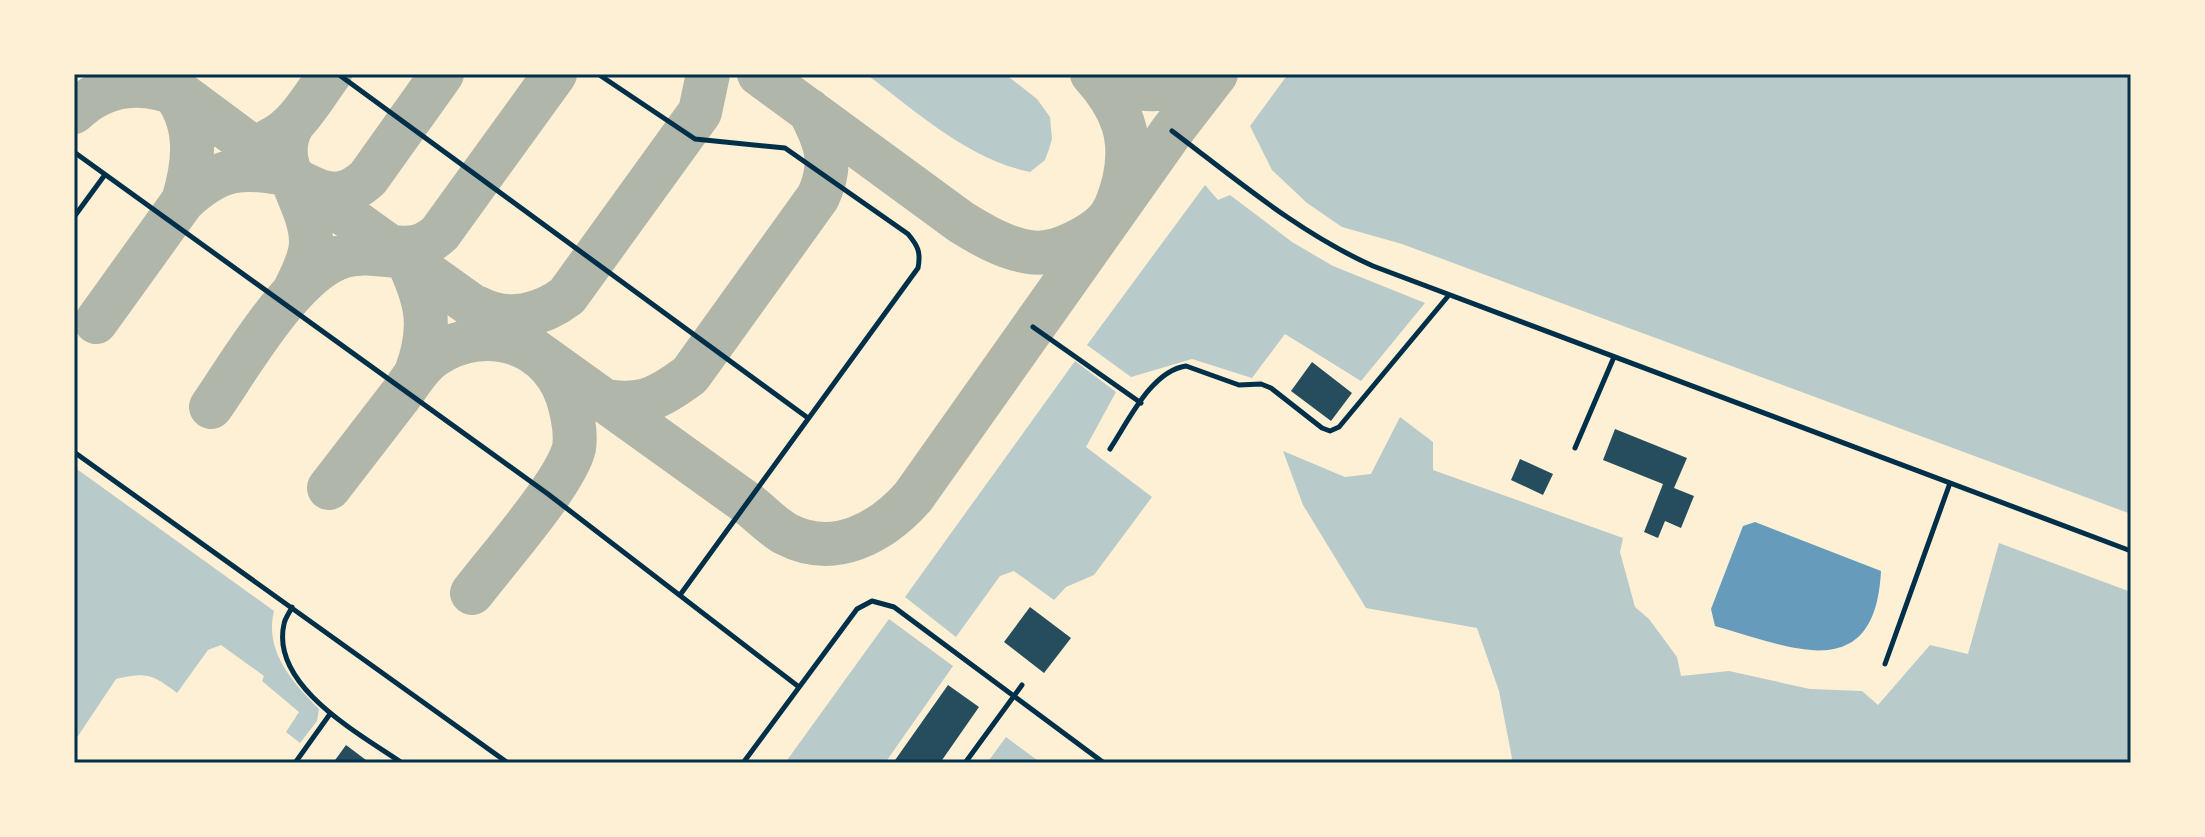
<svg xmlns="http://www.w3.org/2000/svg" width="2205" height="837" viewBox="0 0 2205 837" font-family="Arial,sans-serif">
  <rect width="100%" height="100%" fill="#fdf0d5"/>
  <path fill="#b9caca" d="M 866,74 L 1005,74 L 1037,99 L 1050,117 L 1052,139 L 1049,149 L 1045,160 L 1030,172 C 967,159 916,111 866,74 Z
    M 1288,74 L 2131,74 L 2131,514 L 1402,244 L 1342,227 L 1307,203 L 1272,170 L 1250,126 Z
    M 1205,185 L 1218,200 L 1230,195 L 1292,242 L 1333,266 L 1425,303 L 1361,381 L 1285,334 L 1252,378 L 1192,359 L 1131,377 L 1087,345 Z
    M 1075,361 L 1116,392 L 1086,447 L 1152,497 L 1094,575 L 1066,587 L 1054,600 L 1014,571 L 1000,576 L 956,637 L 905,597 Z
    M 1400,417 L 1433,442 L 1433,470 L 1623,538 L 1620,552 L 1635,607 L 1649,619 L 1677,657 L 1681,676 L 1729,671 L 1810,689 L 1862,691 L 1878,705 L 1930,645 L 1968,654 L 1999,543 L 2131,592 L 2131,763 L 1510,763 L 1512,758 L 1499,691 L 1477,628 L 1366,608 L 1303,505 L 1283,451 L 1345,477 L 1371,474 Z
    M 74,467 L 274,611 C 264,652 293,682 319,709 L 317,721 L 300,743 L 286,732 L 299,712 L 262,681 L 264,676 L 221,645 L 208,650 L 177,693 C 152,674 147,672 116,679 L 74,742 Z
    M 889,619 L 953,666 L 885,763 L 785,763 Z
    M 1006,737 L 1041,763 L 987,763 Z"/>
  <path fill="#669bbc" d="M 1755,522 L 1881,571 C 1875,688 1790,647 1715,626 L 1711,609 L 1743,526 Z"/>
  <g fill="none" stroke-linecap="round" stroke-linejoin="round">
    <path stroke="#b1b6ab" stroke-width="44" d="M 154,74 L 290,175 L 747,503 C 760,513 773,527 786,534 C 834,559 881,533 913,497 L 1172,131 L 1216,74
      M 759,74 L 961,222 C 982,235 1004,248 1029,252 C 1049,255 1065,248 1082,239 C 1110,224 1116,212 1124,181 C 1134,138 1122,107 1092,74
      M 1098,74 C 1134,93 1170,95 1206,74
      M 170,88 C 199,121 195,162 183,201
      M 74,112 C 106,81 144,80 183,96
      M 293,124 C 269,163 311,200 311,242 C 311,258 302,275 295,289
      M 270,140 C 297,128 313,97 330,74
      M 306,185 C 331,198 347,197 368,178 L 442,74
      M 392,247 C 412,249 424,248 440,233 L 555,74
      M 478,308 C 508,324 542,315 567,296 L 700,112 L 708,74
      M 96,322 L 183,201 C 219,167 242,165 290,175
      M 604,401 C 643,407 659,398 690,375 L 818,197 C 834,163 826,142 809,110
      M 211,407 C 241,364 294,270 344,256 C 364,251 386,255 406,257 C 427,300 433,327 416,373
      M 329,488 C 352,458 376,427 400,396 C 411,382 419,365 435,355 C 488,321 555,343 570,406 C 573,418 576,436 574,448 C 565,484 497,560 472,593"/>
  </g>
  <path fill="#264d5e" d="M 1312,362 L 1352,393 L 1331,421 L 1291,391 Z
    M 1615,429 L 1687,458 L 1674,488 L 1694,496 L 1681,528 L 1665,521 L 1658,538 L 1644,532 L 1663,484 L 1603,460 Z
    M 1520,459 L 1553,474 L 1543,495 L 1511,480 Z
    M 1030,607 L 1071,638 L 1044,673 L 1004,642 Z
    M 948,685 L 979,707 L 940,763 L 893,763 Z
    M 346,745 L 370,763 L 333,763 Z"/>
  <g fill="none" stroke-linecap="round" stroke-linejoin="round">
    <path stroke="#003049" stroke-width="5" d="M 338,74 L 808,418
      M 598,74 L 695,139 L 785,148 L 908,234 C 918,246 921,252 918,268 L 680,595
      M 1172,131 C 1237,180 1299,233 1373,266 L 2131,551
      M 74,152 L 548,494 L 799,687
      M 74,217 L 104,176
      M 1033,327 L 1141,403
      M 1575,448 L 1614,357
      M 1110,449 C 1128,422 1151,371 1186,366 L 1239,385 L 1261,384 L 1271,388 L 1322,428 L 1330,431 L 1339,427 L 1449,295
      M 74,452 L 508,763
      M 292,607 C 290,612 285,618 284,624 C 270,686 360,734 402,763
      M 1885,664 L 1950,483
      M 295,763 L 330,714
      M 743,763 L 857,609 L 872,601 L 894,607 L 1104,763
      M 965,763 L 1022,685"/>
  </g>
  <rect width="2205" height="837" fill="none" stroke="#fdf0d5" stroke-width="152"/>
  <rect x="76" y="76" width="2053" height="685" fill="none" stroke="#003049" stroke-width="3"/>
</svg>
